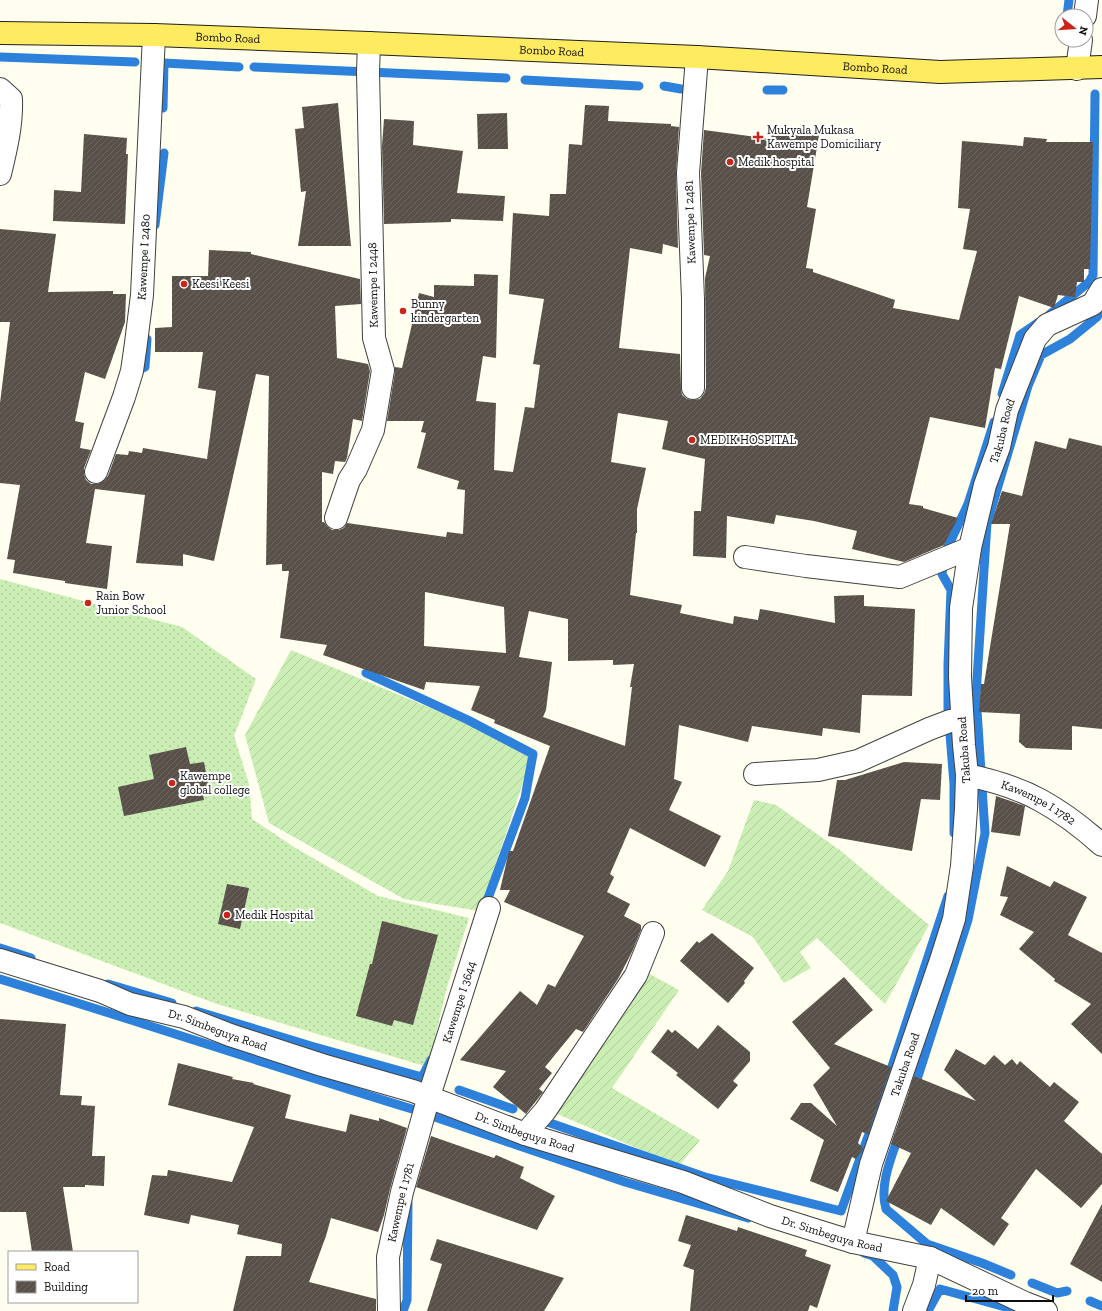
<svg xmlns="http://www.w3.org/2000/svg" width="1102" height="1311" viewBox="0 0 1102 1311" font-family="'Zilla Slab',serif">
  <defs>
    <pattern id="grass-dots" width="8" height="8" patternUnits="userSpaceOnUse"><rect width="8" height="8" fill="#cbeeb4"/><path d="M2 2h.1M6 6h.1" fill="none" stroke="#adcb9a" stroke-width="1.8" stroke-linecap="round"/></pattern>
    <pattern id="garden-furrows" width="10" height="10" patternUnits="userSpaceOnUse"><rect width="10" height="10" fill="#cbeeb4"/><path d="M-1 1l2-2M0 10L10 0M9 11l2-2" fill="none" stroke="#adcb9a"/></pattern>
    <pattern id="building-hatch" width="6" height="6" patternUnits="userSpaceOnUse"><rect width="6" height="6" fill="#585049"/><path d="M-1 1l2-2M0 6l6-6M5 7l2-2" fill="none" stroke="#6b655f"/></pattern>
  </defs>
  <rect width="100%" height="100%" fill="#fffeef"/>
  <path fill="url(#grass-dots)" d="M 0,579 L 182,627 L 256,679 L 234,736 L 249,784 L 252,819 L 294,847 L 378,896 L 469,918 L 447,987 L 428,1067 L 217,1004 L 0,923 Z"/>
  <path fill="url(#garden-furrows)" d="M 291,650 L 527,748 L 535,753 L 521,789 L 480,911 L 404,899 L 269,823 L 245,735 Z
    M 754,800 L 776,805 L 841,851 L 929,925 L 885,1004 L 817,938 L 800,952 L 811,968 L 784,983 L 753,937 L 702,910 L 728,871 Z
    M 644,971 L 679,990 L 612,1088 L 700,1140 L 679,1166 L 555,1113 Z"/>
  <g fill="none" stroke-linecap="round" stroke-linejoin="round">
    <path stroke="#2d81db" stroke-width="9" d="M 1067,16 L 1069,0
      M 0,57 L 135,62
      M 254,67 L 506,78
      M 525,80 L 639,86
      M 664,86 L 681,89
      M 767,90 L 783,90
      M 163,108 L 164,63 L 239,67
      M 155,225 L 164,153
      M 1049,315 L 1089,282 L 1093,275 L 1095,94
      M 140,369 L 145,367 L 147,339
      M 1002,394 L 1020,335 L 1039,322
      M 366,673 L 468,720 L 533,754 L 525,798 L 484,909
      M 954,833 L 954,784 L 948,709 L 948,665 L 951,590 L 942,574 L 944,555 L 968,504 L 994,422
      M 0,948 L 31,958
      M 0,979 C 138,1021 275,1067 412,1109
      M 108,984 L 172,1003
      M 196,1011 L 311,1046 L 422,1077 L 431,1060
      M 914,1089 L 968,920 L 985,833 L 976,695 L 987,523 L 1028,386 L 1041,355 L 1070,339 L 1097,317 L 1102,309
      M 459,1090 L 513,1109
      M 428,1121 L 429,1115 L 625,1182 L 748,1218
      M 550,1123 L 705,1177 L 841,1211 L 878,1109 L 948,896
      M 899,1135 C 891,1158 879,1186 886,1209 L 927,1244 L 982,1263 L 1011,1275
      M 864,1253 L 873,1256 L 893,1275 L 897,1287 L 893,1311
      M 1032,1283 L 1057,1293 L 1067,1291
      M 1090,1301 L 1102,1306
      M 403,1311 L 407,1300 L 408,1203
      M 928,1311 L 940,1289 L 1020,1311"/>
  </g>
  <path fill="url(#building-hatch)" fill-rule="evenodd" d="M 338,103 L 351,246 L 298,246 L 306,191 L 301,192 L 295,129 L 304,128 L 302,107 Z
    M 585,105 L 609,106 L 608,121 L 671,124 L 671,126 L 679,127 L 676,173 L 678,248 L 663,244 L 662,254 L 630,248 L 619,348 L 680,354 L 681,388 L 682,395 L 687,399 L 693,400 L 700,399 L 704,394 L 706,388 L 705,278 L 710,256 L 704,255 L 701,173 L 704,130 L 771,139 L 773,127 L 819,135 L 807,207 L 816,209 L 806,268 L 813,269 L 813,272 L 895,300 L 893,308 L 959,320 L 977,251 L 963,249 L 970,209 L 958,208 L 962,141 L 1023,146 L 1024,137 L 1047,139 L 1046,142 L 1093,142 L 1090,269 L 1084,269 L 1084,282 L 1077,282 L 1075,297 L 1058,295 L 1054,308 L 1019,296 L 1001,369 L 995,368 L 985,428 L 930,417 L 909,504 L 923,506 L 923,508 L 958,518 L 944,545 L 904,562 L 852,549 L 857,531 L 814,521 L 776,515 L 774,524 L 727,516 L 726,558 L 693,556 L 694,511 L 701,511 L 705,459 L 662,449 L 668,421 L 618,413 L 611,462 L 646,468 L 637,509 L 637,533 L 636,533 L 630,595 L 682,605 L 680,613 L 733,624 L 734,616 L 758,620 L 760,609 L 835,623 L 834,596 L 864,595 L 864,606 L 915,609 L 912,696 L 862,695 L 860,733 L 823,728 L 822,736 L 752,726 L 748,742 L 679,725 L 674,779 L 682,782 L 669,810 L 721,836 L 705,867 L 630,828 L 610,874 L 614,877 L 607,892 L 630,904 L 624,916 L 641,925 L 641,930 L 632,952 L 618,979 L 583,1032 L 576,1029 L 545,1067 L 552,1073 L 539,1089 L 543,1092 L 526,1114 L 493,1087 L 506,1071 L 460,1060 L 520,991 L 537,1005 L 548,984 L 555,987 L 584,936 L 504,902 L 510,890 L 500,890 L 509,851 L 513,851 L 550,746 L 494,723 L 495,720 L 471,710 L 480,686 L 426,682 L 424,690 L 323,655 L 327,645 L 280,638 L 289,571 L 282,571 L 282,564 L 266,565 L 269,376 L 256,374 L 214,561 L 183,554 L 183,566 L 136,563 L 145,495 L 95,489 L 86,543 L 112,546 L 107,589 L 65,583 L 65,581 L 13,573 L 15,560 L 7,559 L 20,485 L 0,483 L 0,403 L 10,322 L 0,322 L 0,229 L 56,234 L 48,292 L 113,291 L 113,294 L 126,294 L 125,322 L 105,379 L 85,372 L 75,421 L 84,423 L 80,448 L 91,450 L 84,468 L 84,474 L 86,480 L 91,484 L 98,484 L 104,481 L 108,476 L 116,454 L 128,455 L 129,451 L 142,453 L 143,448 L 207,459 L 216,391 L 198,388 L 203,352 L 155,352 L 155,328 L 172,327 L 172,276 L 208,276 L 209,250 L 251,252 L 251,254 L 360,279 L 361,304 L 335,306 L 337,358 L 368,364 L 370,371 L 362,421 L 353,419 L 347,458 L 345,462 L 335,461 L 333,474 L 322,472 L 322,522 L 324,522 L 327,526 L 332,530 L 339,530 L 344,528 L 347,523 L 446,537 L 447,532 L 463,534 L 465,490 L 457,489 L 459,481 L 417,468 L 426,433 L 421,432 L 424,421 L 387,421 L 395,372 L 395,367 L 402,368 L 419,293 L 434,297 L 434,285 L 474,286 L 474,274 L 498,275 L 496,358 L 483,356 L 476,401 L 496,403 L 494,470 L 513,472 L 525,407 L 534,408 L 540,365 L 533,364 L 544,299 L 509,294 L 513,213 L 549,216 L 550,194 L 566,194 L 569,144 L 582,145 ZM 425,592 L 504,607 L 506,653 L 424,646 ZM 529,611 L 568,619 L 568,661 L 613,660 L 613,665 L 634,664 L 630,687 L 632,687 L 625,746 L 543,717 L 546,710 L 552,662 L 519,657 Z
    M 507,113 L 508,149 L 478,149 L 477,114 Z
    M 384,119 L 414,121 L 413,145 L 463,151 L 457,193 L 505,196 L 503,221 L 451,219 L 451,222 L 384,224 L 382,146 Z
    M 84,134 L 127,138 L 126,154 L 128,154 L 125,224 L 53,221 L 54,190 L 81,192 Z
    M 1069,438 L 1102,446 L 1102,729 L 1072,726 L 1072,750 L 1026,748 L 1019,742 L 1020,714 L 979,712 L 981,684 L 984,684 L 1010,524 L 991,524 L 1002,491 L 1022,496 L 1035,441 L 1066,449 Z
    M 186,747 L 190,764 L 204,762 L 210,794 L 203,795 L 204,800 L 124,816 L 118,787 L 154,779 L 149,755 Z
    M 904,762 L 942,764 L 940,800 L 921,799 L 912,851 L 828,836 L 837,780 L 845,780 Z
    M 996,796 L 1025,806 L 1020,836 L 991,832 Z
    M 1007,866 L 1050,887 L 1054,881 L 1087,897 L 1068,935 L 1102,953 L 1102,1054 L 1071,1024 L 1091,1004 L 1054,981 L 1055,979 L 1019,949 L 1034,932 L 1000,915 L 1008,897 L 1000,896 Z
    M 227,884 L 249,888 L 240,929 L 218,924 Z
    M 382,921 L 438,935 L 413,1025 L 394,1020 L 392,1026 L 356,1016 L 370,964 L 372,964 Z
    M 712,933 L 754,968 L 744,981 L 745,983 L 728,1003 L 680,961 L 697,941 L 699,943 Z
    M 844,977 L 873,1010 L 834,1044 L 891,1067 L 868,1134 L 862,1132 L 858,1143 L 863,1148 L 863,1149 L 856,1159 L 852,1157 L 838,1192 L 810,1181 L 824,1140 L 790,1119 L 801,1103 L 811,1103 L 837,1126 L 813,1085 L 830,1068 L 792,1022 Z
    M 0,1019 L 66,1024 L 60,1095 L 82,1096 L 81,1105 L 95,1106 L 92,1156 L 105,1156 L 104,1186 L 85,1185 L 85,1187 L 63,1187 L 73,1252 L 32,1252 L 26,1212 L 0,1212 Z
    M 718,1025 L 750,1052 L 750,1061 L 733,1081 L 738,1085 L 718,1109 L 676,1075 L 678,1073 L 651,1052 L 668,1029 L 672,1033 L 675,1030 L 698,1049 Z
    M 956,1049 L 985,1065 L 994,1055 L 1005,1065 L 1012,1059 L 1017,1065 L 1020,1061 L 1050,1087 L 1054,1082 L 1079,1102 L 1064,1121 L 1102,1154 L 1102,1184 L 1081,1208 L 1036,1169 L 1001,1218 L 1009,1224 L 994,1246 L 941,1208 L 931,1225 L 886,1201 L 911,1153 L 891,1144 L 914,1076 L 976,1101 L 944,1070 Z
    M 178,1063 L 233,1077 L 232,1079 L 254,1083 L 253,1084 L 291,1095 L 285,1118 L 346,1132 L 350,1114 L 379,1121 L 379,1118 L 407,1128 L 390,1189 L 384,1215 L 378,1232 L 331,1218 L 326,1236 L 309,1282 L 376,1299 L 376,1311 L 233,1311 L 246,1256 L 281,1256 L 282,1244 L 237,1234 L 239,1225 L 191,1215 L 189,1224 L 144,1215 L 152,1175 L 167,1176 L 168,1170 L 232,1182 L 254,1127 L 168,1105 Z
    M 431,1136 L 494,1158 L 496,1155 L 524,1167 L 520,1178 L 555,1196 L 537,1230 L 416,1187 Z
    M 1102,1204 L 1102,1282 L 1070,1264 Z
    M 686,1215 L 737,1231 L 738,1227 L 807,1250 L 805,1256 L 831,1265 L 817,1308 L 810,1305 L 808,1311 L 690,1311 L 694,1270 L 683,1266 L 691,1245 L 678,1241 Z
    M 437,1239 L 564,1278 L 544,1311 L 427,1311 L 442,1264 L 430,1260 Z"/>
  <g fill="none" stroke-linecap="round" stroke-linejoin="round">
    <g stroke="#414141" stroke-width="24">
      <g id="street">
        <path d="M 1085,16 L 1087,0"/>
        <path d="M 1077,69 L 1081,40"/>
        <path d="M 0,89 L 11,99 C 12,124 6,149 0,174"/>
        <path d="M 693,388 L 693,299 L 688,173 L 697,57"/>
        <path id="s1" d="M 96,472 L 124,397 L 132,371 L 136,343 L 142,295 L 154,35"/>
        <path d="M 336,518 L 349,480 L 356,469 L 373,430 L 383,370 L 374,338 L 368,72 L 369,43"/>
        <path d="M 745,557 L 806,566 L 900,577 L 970,548"/>
        <path d="M 755,774 L 818,770 L 858,761 L 929,729 L 950,721 L 962,719"/>
        <path id="s2" d="M 967,775 C 991,780 1018,788 1040,800 C 1062,812 1083,828 1102,845"/>
        <path id="s3" d="M 0,960 L 100,991 L 130,1004 L 184,1017 L 230,1035 L 322,1065 L 413,1091 L 525,1134 L 683,1182 L 770,1216 L 853,1242 L 930,1258 L 1025,1303 L 1046,1311"/>
        <path d="M 525,1134 L 545,1111 L 636,975 L 653,933"/>
        <path id="s4" d="M 853,1242 L 871,1164 L 941,960 L 954,919 L 962,866 L 966,809 L 967,775 L 964,745 L 960,677 L 961,608 L 970,548 L 985,485 L 999,447 L 1007,410 L 1035,339 L 1047,325 L 1093,304 L 1102,289"/>
        <path id="s5" d="M 389,1311 L 388,1257 L 402,1192 L 429,1096 L 489,908"/>
        <path d="M 914,1311 L 924,1285 L 930,1258"/>
      </g>
    </g>
    <g stroke="#1f1f1f" stroke-width="24">
      <g id="primary">
        <path id="s6" d="M 0,33 L 154,35 L 369,43 L 697,57 L 940,72 L 1102,67"/>
      </g>
    </g>
    <use href="#street" stroke="#fff" stroke-width="22"/>
    <use href="#primary" stroke="#ffeb5f" stroke-width="22"/>
  </g>
  <g fill="#cc2418" stroke="#fff" stroke-width="1.5">
    <path d="M756 131h4v4h4v4h-4v4h-4v-4h-4v-4h4z"/>
    <circle cx="730" cy="162" r="4"/>
    <circle cx="184" cy="284" r="4"/>
    <circle cx="403" cy="311" r="4"/>
    <circle cx="692" cy="440" r="4"/>
    <circle cx="88" cy="603" r="4"/>
    <circle cx="172" cy="783" r="4"/>
    <circle cx="227" cy="915" r="4"/>
  </g>
  <g text-anchor="middle" stroke-width="4" stroke-linejoin="round" paint-order="stroke">
    <g font-size="12" fill="#0e0e0e" stroke="#fff">
      <text dy="4" stroke="none"><textPath href="#s6" startOffset="228">Bombo Road</textPath></text>
      <text dy="4" stroke="none"><textPath href="#s6" startOffset="552">Bombo Road</textPath></text>
      <text dy="4" stroke="none"><textPath href="#s6" startOffset="876">Bombo Road</textPath></text>
      <text transform="translate(690 222) rotate(-92)" y="4">Kawempe I 2481</text>
      <text dy="4" stroke="none"><textPath href="#s1" startOffset="222">Kawempe I 2480</textPath></text>
      <text transform="translate(373 285) rotate(-91)" y="4">Kawempe I 2448</text>
      <text dy="4" stroke="none"><textPath href="#s4" startOffset="833">Takuba Road</textPath></text>
      <text transform="translate(964 750) rotate(-94)" y="4">Takuba Road</text>
      <text dy="4" stroke="none"><textPath href="#s2" startOffset="77">Kawempe I 1782</textPath></text>
      <text dy="4" stroke="none"><textPath href="#s5" startOffset="319">Kawempe I 3644</textPath></text>
      <text dy="4" stroke="none"><textPath href="#s3" startOffset="229">Dr. Simbeguya Road</textPath></text>
      <text dy="4" stroke="none"><textPath href="#s4" startOffset="185">Takuba Road</textPath></text>
      <text dy="4" stroke="none"><textPath href="#s3" startOffset="553">Dr. Simbeguya Road</textPath></text>
      <text dy="4" stroke="none"><textPath href="#s5" startOffset="110">Kawempe I 1781</textPath></text>
      <text dy="4" stroke="none"><textPath href="#s3" startOffset="877">Dr. Simbeguya Road</textPath></text>
    </g>
    <g font-size="12" fill="#0e0e0e" stroke="#fff" text-anchor="start">
      <text x="767" y="134">Mukyala Mukasa<tspan x="767" dy="14">Kawempe Domiciliary</tspan></text>
      <text x="738" y="166">Medik hospital</text>
      <text x="192" y="288">Keesi Keesi</text>
      <text x="411" y="308">Bunny<tspan x="411" dy="14">kindergarten</tspan></text>
      <text x="700" y="444">MEDIK HOSPITAL</text>
      <text x="96" y="600">Rain Bow<tspan x="96" dy="14">Junior School</tspan></text>
      <text x="180" y="780">Kawempe<tspan x="180" dy="14">global college</tspan></text>
      <text x="235" y="919">Medik Hospital</text>
    </g>
  </g>
  <rect x="8" y="1251" width="130" height="52" fill="#ffffff" stroke="#9f9f9f"/>
  <rect x="16" y="1264" width="20" height="6" fill="#ffeb5f" stroke="#9f9f9f"/>
  <text x="44" y="1271" font-size="12" fill="#0e0e0e">Road</text>
  <rect x="16" y="1281" width="20" height="12" fill="url(#building-hatch)" stroke="#9f9f9f"/>
  <text x="44" y="1291" font-size="12" fill="#0e0e0e">Building</text>
  <g transform="translate(1074 28) rotate(107)"><circle r="19" fill="#ffffff" stroke="#9f9f9f"/>
  <path d="M0-3L7 15L0 10L-7 15Z" fill="#cc2418"/>
  <text y="-6" font-size="11" font-weight="bold" text-anchor="middle" fill="#0e0e0e">N</text>
  </g>
  <path d="M966 1295v6h87v-6" fill="none" stroke="#0e0e0e" stroke-width="2"/>
  <text x="972" y="1295" font-size="12" fill="#0e0e0e" stroke="#ffffff" stroke-width="3" paint-order="stroke">20 m</text>
</svg>
